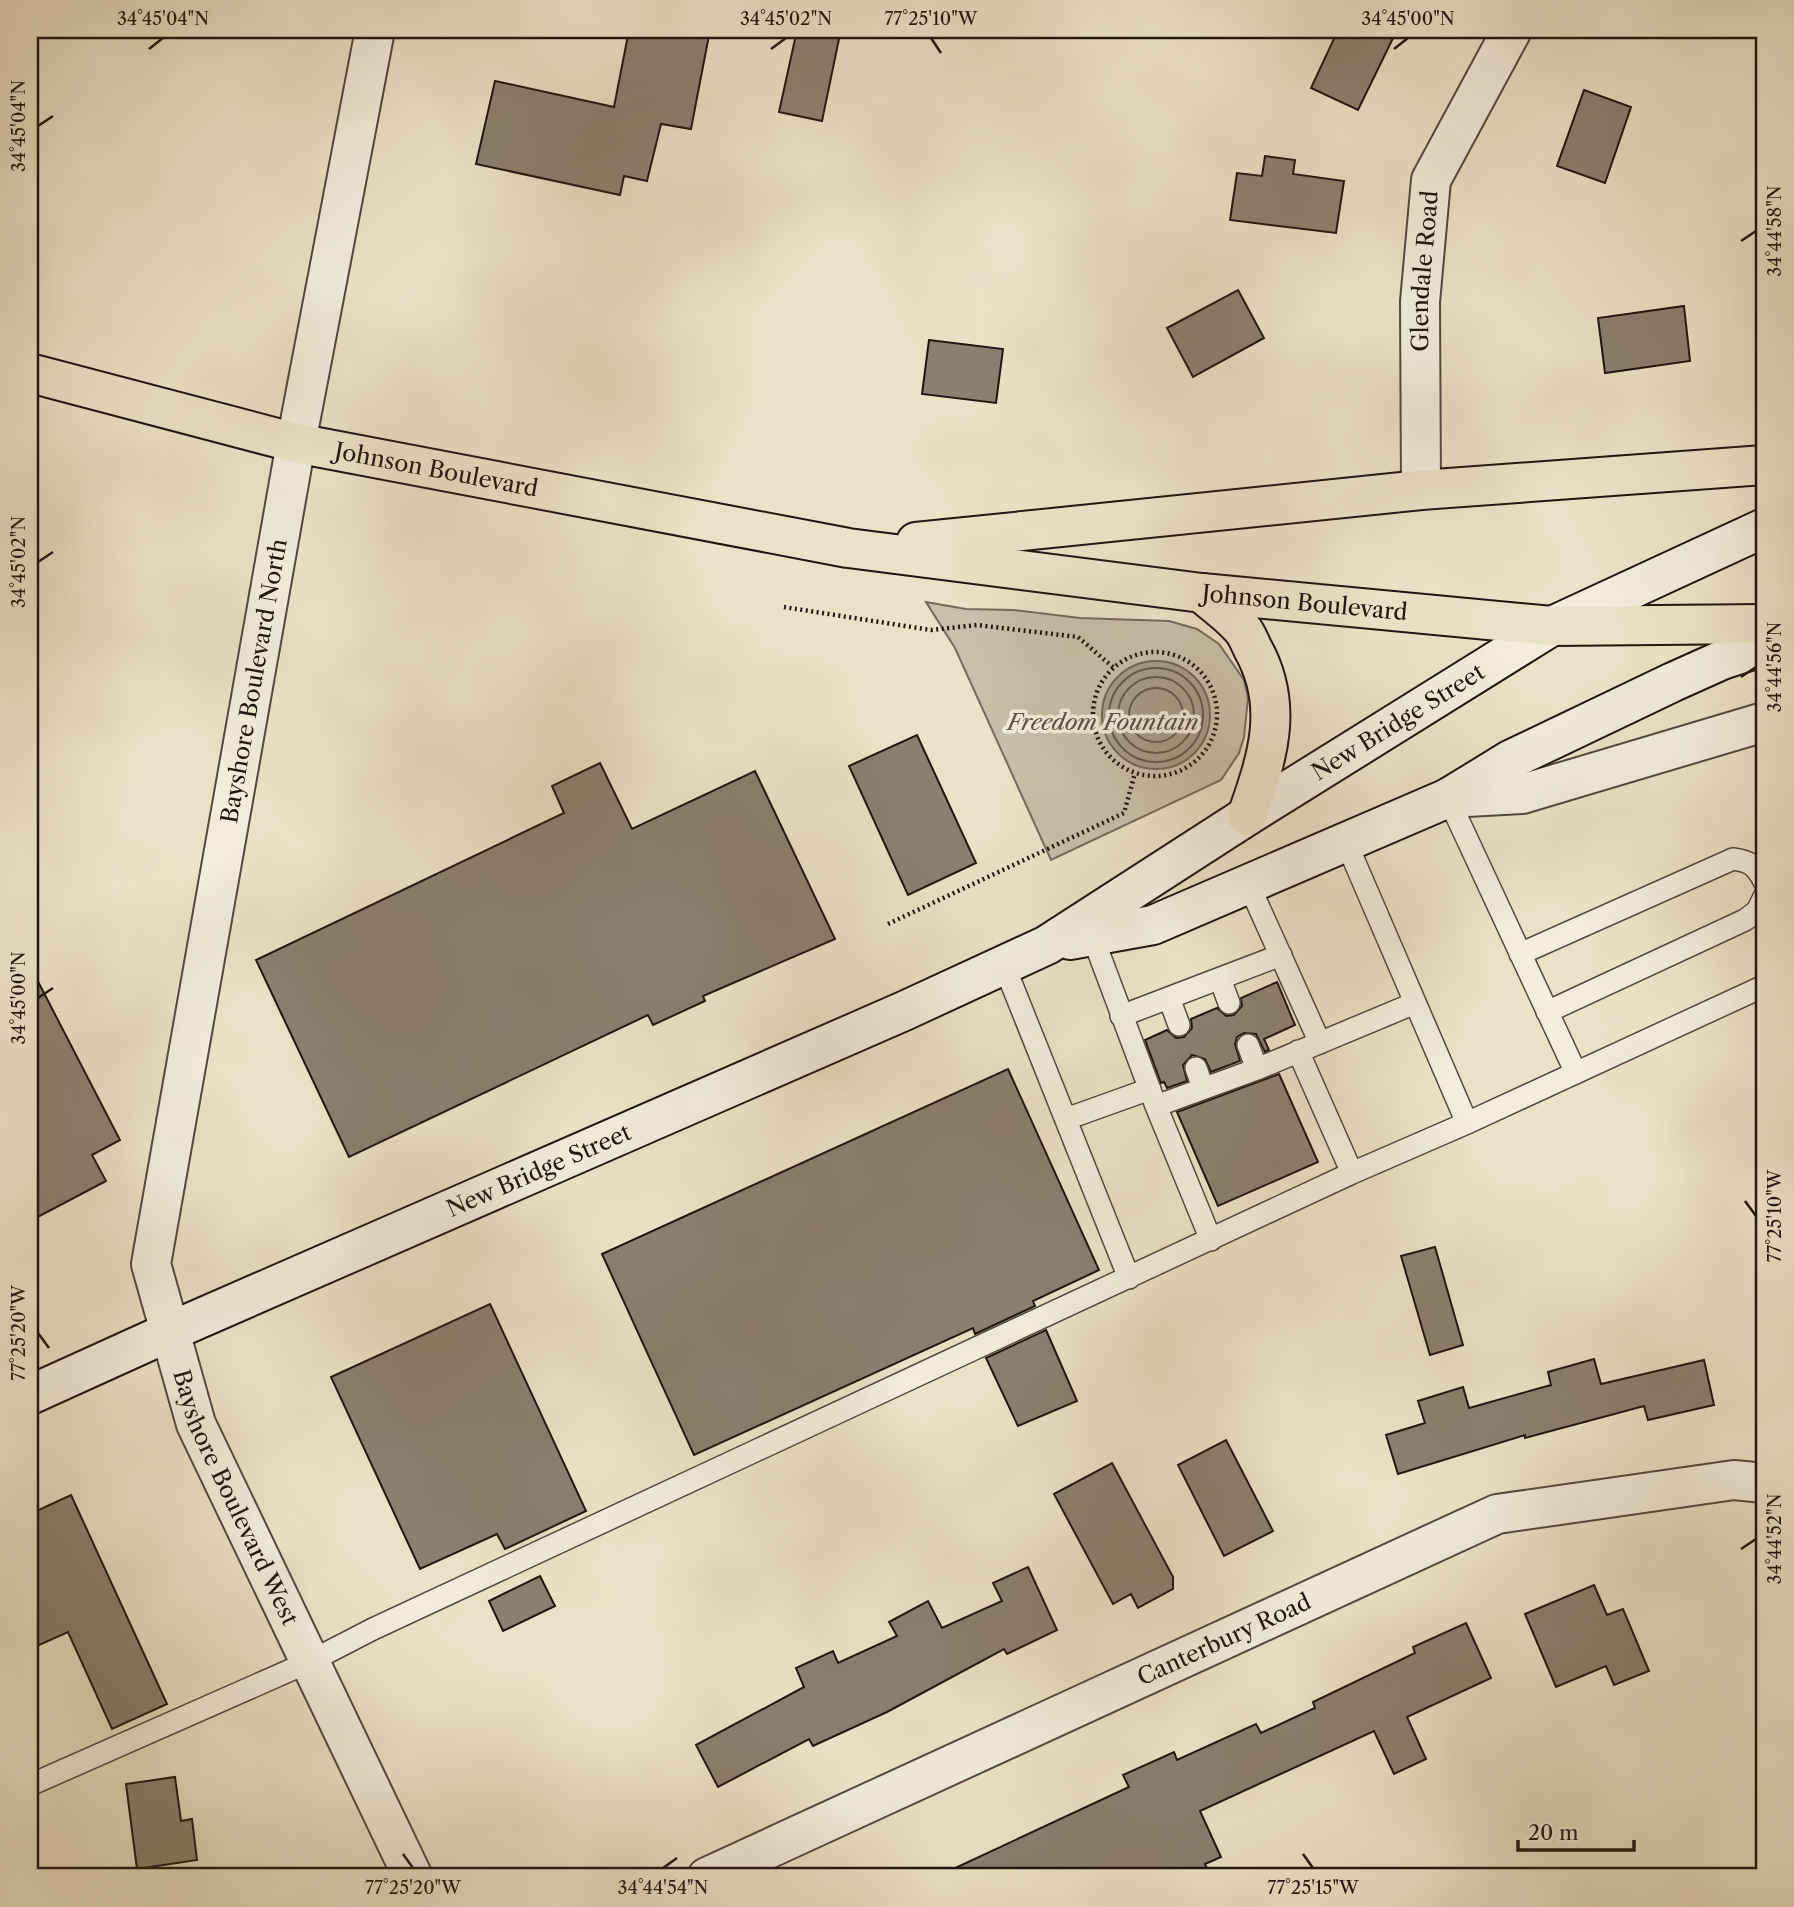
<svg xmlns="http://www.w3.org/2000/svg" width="1794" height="1907" viewBox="0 0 1794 1907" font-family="'Libre Caslon Text',serif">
  <rect width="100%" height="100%" fill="#ece1c8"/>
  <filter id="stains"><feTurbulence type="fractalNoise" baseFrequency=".00286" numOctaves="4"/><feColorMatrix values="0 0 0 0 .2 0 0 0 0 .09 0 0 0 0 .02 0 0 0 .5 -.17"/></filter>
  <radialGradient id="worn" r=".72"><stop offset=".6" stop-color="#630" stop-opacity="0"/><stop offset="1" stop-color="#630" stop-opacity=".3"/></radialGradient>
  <path fill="#c9bea9" stroke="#756a5c" stroke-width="2" d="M 926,602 L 966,609 L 1013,610 L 1080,618 L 1169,621 L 1197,629 L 1219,644 L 1244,680 L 1248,698 L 1244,737 L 1239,753 L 1221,780 L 1051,860 L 955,648 Z"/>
  <path fill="#a79c89" stroke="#716658" stroke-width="2" d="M1102 715a54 54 0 1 1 108 0a54 54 0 1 1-108 0Z"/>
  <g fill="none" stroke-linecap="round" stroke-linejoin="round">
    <path stroke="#64584c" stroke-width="2" d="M1109 715a47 47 0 1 1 94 0a47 47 0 1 1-94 0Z
      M1118 715a38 38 0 1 1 76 0a38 38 0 1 1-76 0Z
      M1129 715a27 27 0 1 1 54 0a27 27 0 1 1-54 0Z"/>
  </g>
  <path fill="#8b7f6f" stroke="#21150f" stroke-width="2" d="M 629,30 L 710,30 L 691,129 L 661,124 L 647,181 L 624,176 L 620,195 L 476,164 L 495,81 L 614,107 Z
    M 797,30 L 817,30 L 840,34 L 822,121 L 779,112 Z
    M 1338,30 L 1397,30 L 1358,110 L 1311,88 Z
    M 1584,90 L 1631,107 L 1605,183 L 1557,166 Z
    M 1265,156 L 1295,160 L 1293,174 L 1344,181 L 1336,233 L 1230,220 L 1237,173 L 1262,176 Z
    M 1238,290 L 1264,338 L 1193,377 L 1167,328 Z
    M 1684,306 L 1690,361 L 1605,373 L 1598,318 Z
    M 929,340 L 1003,349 L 996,403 L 922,394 Z
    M 917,735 L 976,863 L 908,895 L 849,766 Z
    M 600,763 L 632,829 L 755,771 L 835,939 L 703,996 L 705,1001 L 653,1025 L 648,1015 L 349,1157 L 256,960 L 564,813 L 552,786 Z
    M 30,966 L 120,1140 L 92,1155 L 106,1181 L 30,1221 Z
    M 1277,982 L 1295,1025 L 1264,1039 L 1269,1050 L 1265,1052 L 1256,1034 L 1244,1033 L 1237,1037 L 1235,1044 L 1240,1061 L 1211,1072 L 1205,1059 L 1192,1055 L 1183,1065 L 1187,1081 L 1167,1088 L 1164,1082 L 1161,1083 L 1145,1040 L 1167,1030 L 1176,1038 L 1184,1037 L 1192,1028 L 1191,1019 L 1217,1008 L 1226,1016 L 1234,1015 L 1242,1006 L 1241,998 Z
    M 1008,1069 L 1099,1270 L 1033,1301 L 1035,1306 L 975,1334 L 973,1328 L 694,1455 L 602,1254 Z
    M 1279,1074 L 1318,1162 L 1218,1206 L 1177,1112 Z
    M 1435,1247 L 1463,1345 L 1430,1355 L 1401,1256 Z
    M 490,1304 L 586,1511 L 505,1549 L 497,1534 L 420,1569 L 331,1377 Z
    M 1046,1330 L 1077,1401 L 1018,1426 L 986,1358 Z
    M 1594,1359 L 1601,1384 L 1704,1360 L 1714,1405 L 1648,1420 L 1644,1406 L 1525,1438 L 1525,1435 L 1398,1474 L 1386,1435 L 1425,1423 L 1418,1401 L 1463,1387 L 1469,1408 L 1551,1385 L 1548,1372 Z
    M 1226,1440 L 1273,1531 L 1224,1556 L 1178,1465 Z
    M 1112,1463 L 1173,1577 L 1173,1589 L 1138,1608 L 1131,1594 L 1113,1604 L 1054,1494 Z
    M 71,1495 L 167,1704 L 112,1729 L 68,1632 L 30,1649 L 30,1514 Z
    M 1028,1567 L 1057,1630 L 1007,1654 L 1004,1649 L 887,1712 L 813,1746 L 809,1739 L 718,1787 L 696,1745 L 804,1687 L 796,1668 L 833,1651 L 838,1663 L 897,1636 L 889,1622 L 928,1601 L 942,1628 L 1002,1601 L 993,1583 Z
    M 540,1576 L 555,1606 L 503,1631 L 489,1601 Z
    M 1594,1585 L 1607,1615 L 1623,1609 L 1649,1671 L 1614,1685 L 1606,1666 L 1556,1687 L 1525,1614 Z
    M 1466,1623 L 1491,1678 L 1407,1717 L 1426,1759 L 1394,1774 L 1374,1731 L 1200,1811 L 1221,1857 L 1205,1864 L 1211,1877 L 936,1877 L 1129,1787 L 1123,1775 L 1174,1752 L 1177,1760 L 1256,1724 L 1261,1733 L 1315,1708 L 1313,1702 L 1415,1653 L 1413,1647 Z
    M 175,1777 L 181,1821 L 192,1819 L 197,1860 L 137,1869 L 126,1784 Z"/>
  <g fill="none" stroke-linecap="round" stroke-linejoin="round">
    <g stroke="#54483d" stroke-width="24">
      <path id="service" d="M 1448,798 L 1576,1073
        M 1346,842 L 1467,1123
        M 1248,883 L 1320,1043
        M 1092,935 L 1156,1106 L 1257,1069 L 1415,1003
        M 1520,954 L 1733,859 C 1750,861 1756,866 1764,881
        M 1004,965 L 1129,1278
        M 1220,979 L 1229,1003
        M 1169,998 L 1179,1025
        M 1547,1012 L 1745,920 L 1757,911 L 1764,897
        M 1121,1016 L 1281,955
        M 1248,1045 L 1257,1069
        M 1298,1051 L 1352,1173
        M 1196,1068 L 1203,1088
        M 1156,1106 L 1211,1240
        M 1066,1119 L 1150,1089
        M 30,1785 L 311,1661 L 373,1629 L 1352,1173 L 1467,1123 L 1764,986"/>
    </g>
    <g stroke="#54483d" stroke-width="42">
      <g id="minor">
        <path id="s1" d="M 375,30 L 296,443 L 151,1264 L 196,1424 L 413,1877"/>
        <path id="s2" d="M 1421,490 L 1420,302 L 1431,180 L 1512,30"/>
        <path d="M 1448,798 L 1522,794 L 1764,722"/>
        <path id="s3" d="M 707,1877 L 1497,1514 L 1734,1480 L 1764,1483"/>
      </g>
    </g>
    <g stroke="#21150f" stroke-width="42">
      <g id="secondary">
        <path d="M 1070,940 L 1153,925 L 1448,798 L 1510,760 L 1673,682 L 1722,660 L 1764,646"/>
        <path id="s4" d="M 30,1395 L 169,1332 L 904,1011 L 1047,945 L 1247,816 L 1552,626 L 1764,528"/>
      </g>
    </g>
    <g stroke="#21150f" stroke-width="42">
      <g id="primary">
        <path id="s5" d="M 30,373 L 296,443 L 848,548 L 1202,593 L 1552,626 L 1764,624"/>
        <path d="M 916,542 L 1421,490 L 1764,465"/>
        <path d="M 1202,593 C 1215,605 1232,616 1243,630 C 1247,635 1250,643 1253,649 C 1285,706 1267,759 1247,816"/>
      </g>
    </g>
    <path stroke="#21150f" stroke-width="4.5" stroke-dasharray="2 3.5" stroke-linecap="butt" d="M 784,607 L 931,630 L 977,625 L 1078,637 L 1114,668
      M1093 714a62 62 0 1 1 124 0a62 62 0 1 1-124 0Z
      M 888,924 L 1124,813 L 1135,773"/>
    <use href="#service" stroke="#f3ecdb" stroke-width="21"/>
    <use href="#minor" stroke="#f3ecdb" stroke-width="38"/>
    <use href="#secondary" stroke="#f3ecdb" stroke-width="38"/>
    <use href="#primary" stroke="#ece1c8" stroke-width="38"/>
  </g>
  <path fill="none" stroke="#21150f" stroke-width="2.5" d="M 931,38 L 941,53M 149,49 L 163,38M 771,49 L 786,38M 1394,49 L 1408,38M 38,126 L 53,116M 1741,241 L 1756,231M 38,562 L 53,552M 1741,677 L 1756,667M 38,998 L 53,988M 1745,1201 L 1756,1216M 38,1333 L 49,1348M 1741,1549 L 1756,1539M 403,1854 L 413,1868M 1303,1854 L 1313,1868M 663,1868 L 677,1858"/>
  <g text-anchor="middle" stroke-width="7" stroke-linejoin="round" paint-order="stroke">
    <g font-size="23" fill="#21150f" stroke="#f3ecdb">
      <text dy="8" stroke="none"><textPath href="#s2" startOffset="219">Glendale Road</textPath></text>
      <text dy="8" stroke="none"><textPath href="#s5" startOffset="418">Johnson Boulevard</textPath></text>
      <text dy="8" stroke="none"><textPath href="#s5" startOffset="1297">Johnson Boulevard</textPath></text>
      <text transform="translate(254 681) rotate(-80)" y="8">Bayshore Boulevard North</text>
      <text dy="8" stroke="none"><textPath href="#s4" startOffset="1528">New Bridge Street</textPath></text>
      <text dy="8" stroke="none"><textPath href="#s4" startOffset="556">New Bridge Street</textPath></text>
      <text dy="8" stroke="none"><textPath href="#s1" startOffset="1503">Bayshore Boulevard West</textPath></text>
      <text dy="8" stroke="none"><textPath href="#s3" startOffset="569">Canterbury Road</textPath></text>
    </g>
    <g font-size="23" font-style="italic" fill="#5c5045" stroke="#f3ecdb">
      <text x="1103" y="730">Freedom Fountain</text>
    </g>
  </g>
  <rect width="1794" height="1907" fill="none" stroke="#ece1c8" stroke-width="77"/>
  <path d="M1518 1840v10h116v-10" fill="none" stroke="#21150f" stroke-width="3.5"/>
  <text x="1528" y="1840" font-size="21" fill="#21150f" stroke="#f3ecdb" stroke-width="5" paint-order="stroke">20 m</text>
  <rect x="38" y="38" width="1718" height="1830" fill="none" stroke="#21150f" stroke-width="2.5"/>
  <g font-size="18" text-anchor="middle" fill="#21150f">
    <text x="163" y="25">34°45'04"N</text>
    <text x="786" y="25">34°45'02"N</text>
    <text x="931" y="25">77°25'10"W</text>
    <text x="1408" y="25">34°45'00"N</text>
    <text transform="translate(19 126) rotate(-90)" y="6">34°45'04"N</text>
    <text transform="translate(1775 231) rotate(-90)" y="6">34°44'58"N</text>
    <text transform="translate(19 562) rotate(-90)" y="6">34°45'02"N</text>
    <text transform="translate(1775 667) rotate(-90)" y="6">34°44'56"N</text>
    <text transform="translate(19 998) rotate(-90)" y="6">34°45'00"N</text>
    <text transform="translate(1775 1216) rotate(-90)" y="6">77°25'10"W</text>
    <text transform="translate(19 1333) rotate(-90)" y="6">77°25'20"W</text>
    <text transform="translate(1775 1539) rotate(-90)" y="6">34°44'52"N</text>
    <text x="413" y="1894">77°25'20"W</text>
    <text x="663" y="1894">34°44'54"N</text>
    <text x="1313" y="1894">77°25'15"W</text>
  </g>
  <rect width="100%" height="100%" filter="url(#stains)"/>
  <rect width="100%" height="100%" fill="url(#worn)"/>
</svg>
